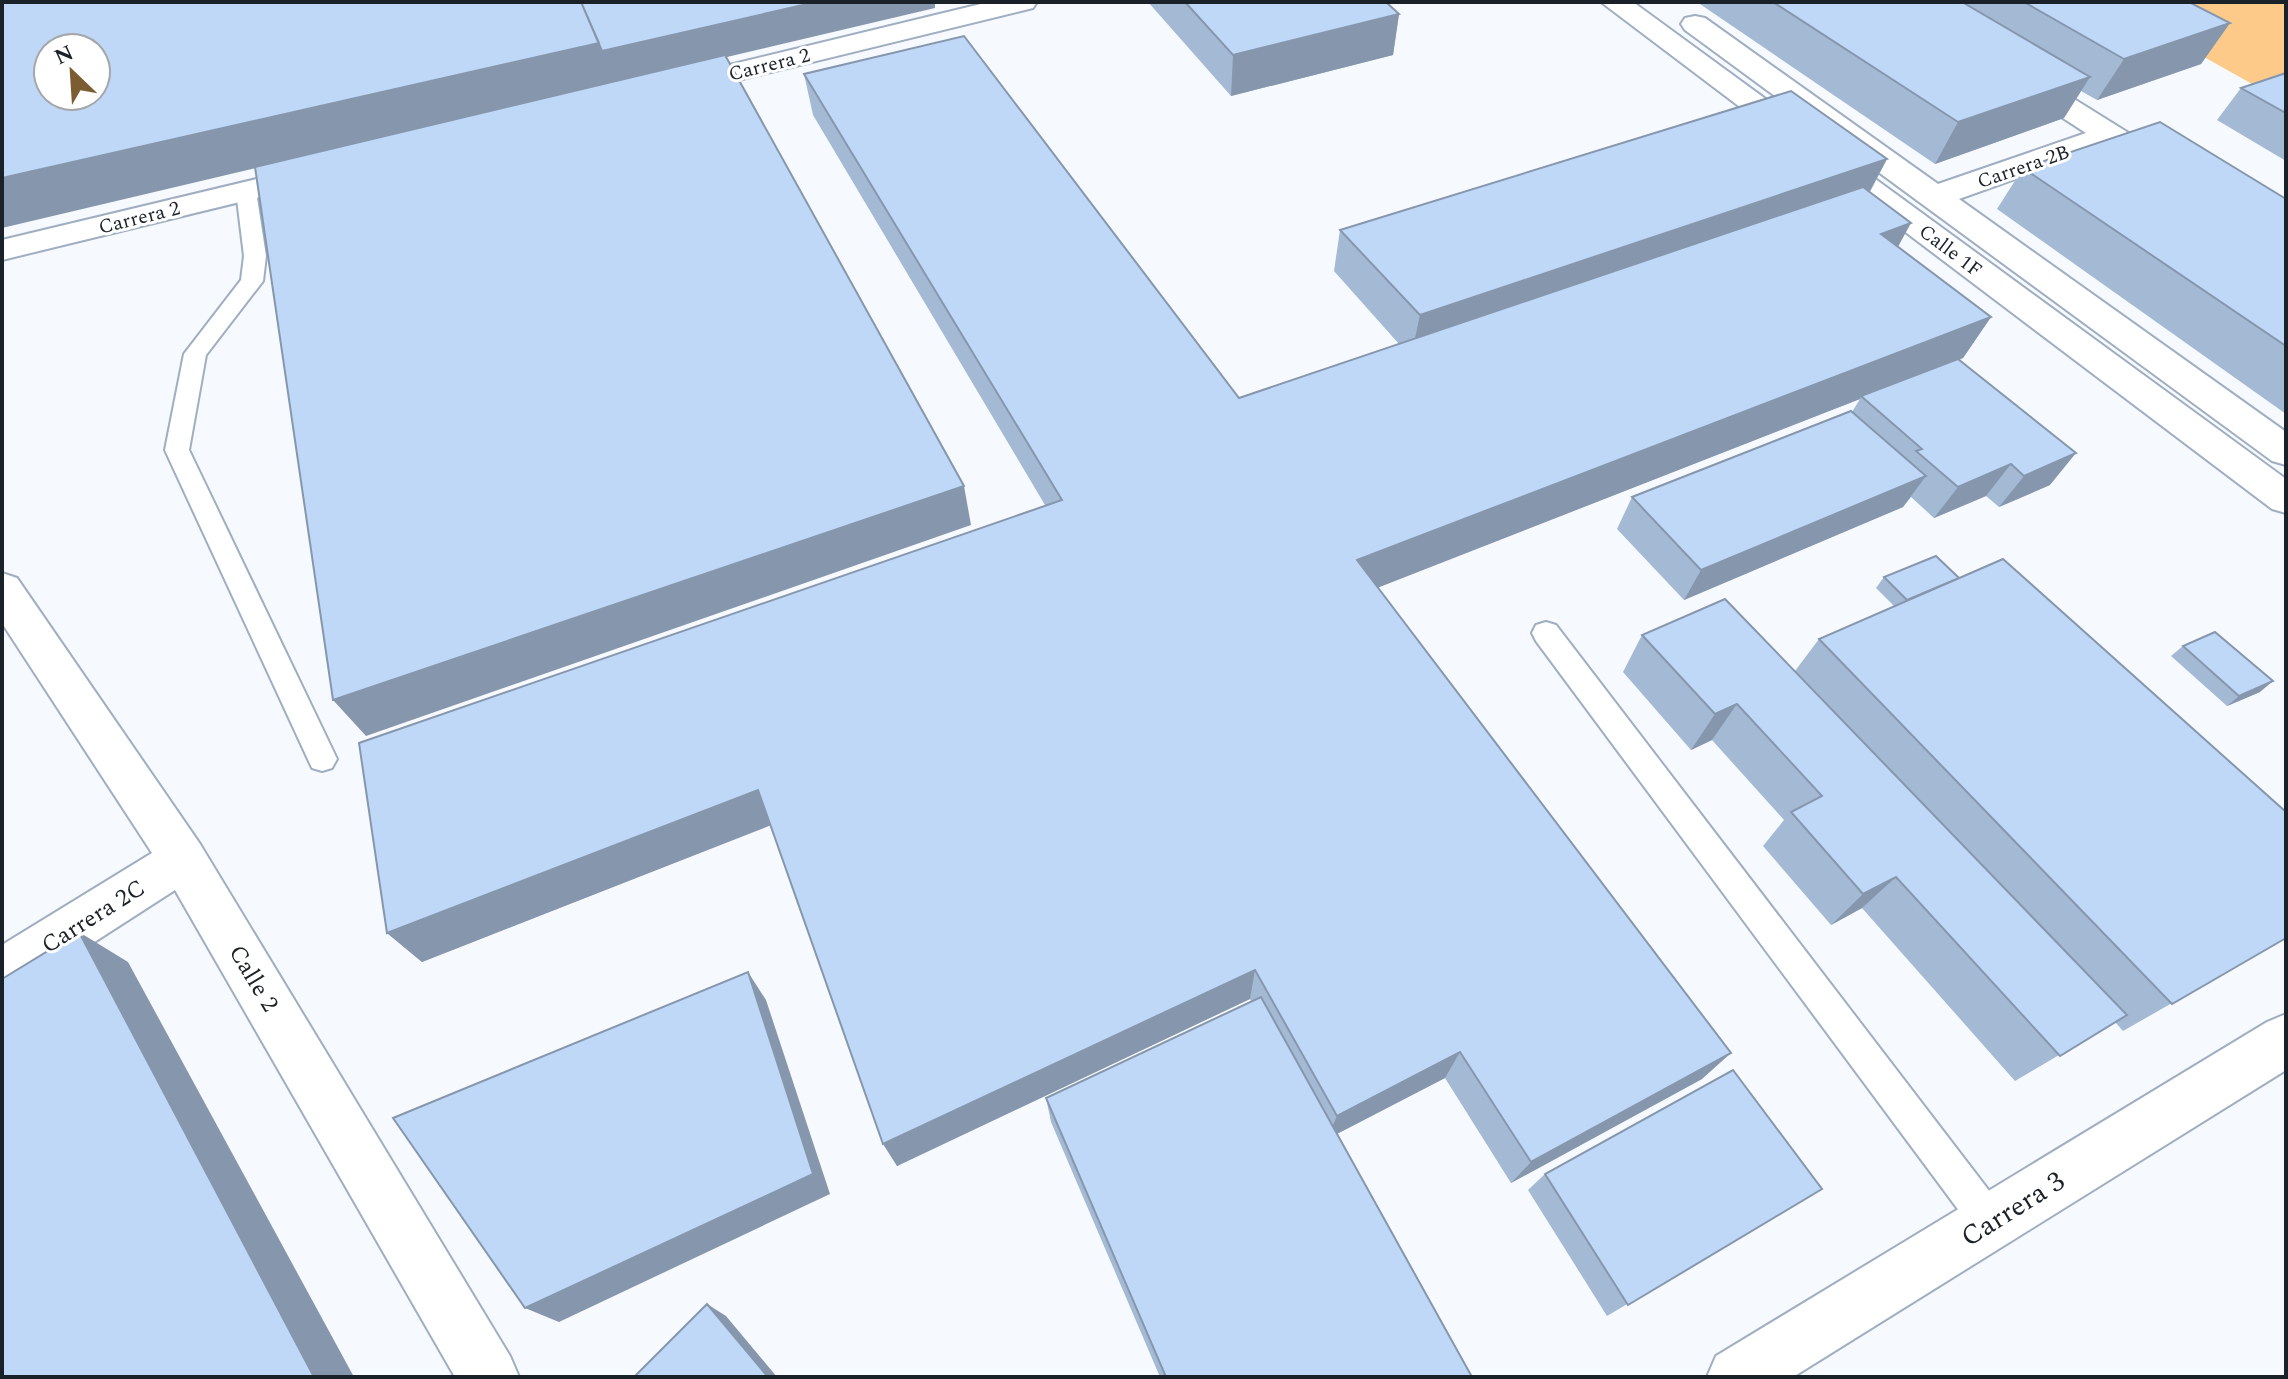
<svg xmlns="http://www.w3.org/2000/svg" width="2288" height="1379" viewBox="0 0 2288 1379" font-family="Spectral,serif">
  <rect width="100%" height="100%" fill="#f6f9fd"/>
  <path fill="#fdca89" d="M 2106,2 L 2286,2 L 2286,103 Z"/>
  <g fill="none" stroke-linecap="round" stroke-linejoin="round">
    <g stroke="#9faec1" stroke-width="4">
      <path id="lane" d="M 246,185 L 256,191 L 266,256 L 263,281 L 206,355 L 189,450 L 337,759 L 332,768 L 322,771 L 312,768 L 165,450 L 184,354 L 241,280 L 244,256 L 236,191 Z
        M 1546,622 L 1556,625 L 2003,1209 L 2008,1222 L 2003,1235 L 1990,1240 L 1977,1235 L 1536,641 L 1532,633 L 1536,625 Z"/>
    </g>
    <g stroke="#9faec1" stroke-width="4">
      <path id="street" d="M 989,2 L 1037,2 L 1033,8 L 677,95 L 667,92 L 662,86 L 667,80 Z
        M 1601,2 L 1633,2 L 2286,479 L 2286,513 L 2272,509 Z
        M 1695,16 L 1705,18 L 1938,184 L 2086,133 L 2009,83 L 2004,77 L 2009,71 L 2019,68 L 2029,71 L 2175,162 L 2180,169 L 2175,176 C 2150,182 2127,159 2107,146 L 1959,199 L 2286,432 L 2286,465 L 2272,461 L 1685,30 L 1681,24 L 1685,18 Z
        M 315,165 L 326,167 L 331,174 L 326,181 L 2,260 L 2,240 Z
        M 2,573 L 17,578 L 200,844 L 510,1356 L 519,1377 L 455,1377 L 175,890 L 20,990 L 2,997 L 2,945 L 152,853 L 2,623 Z
        M 2286,1014 L 2286,1070 L 1793,1377 L 1707,1377 L 1716,1356 L 2267,1022 Z"/>
    </g>
    <use href="#lane" fill="#fff" fill-rule="evenodd"/>
    <use href="#street" fill="#fff" fill-rule="evenodd"/>
  </g>
  <path fill="#a4bad4" d="M 1148,2 L 1386,2 L 1399,14 L 1393,55 L 1231,96 Z
    M 1697,2 L 2189,2 L 2230,23 L 2201,64 L 2097,100 L 2081,91 L 2064,118 L 1935,164 Z
    M 2286,73 L 2286,161 L 2217,120 L 2241,88 Z
    M 804,74 L 1239,398 L 1399,344 L 1334,271 L 1340,230 L 1887,159 L 1870,192 L 1898,246 L 1991,317 L 1963,358 L 1959,360 L 2050,485 L 1999,507 L 1986,496 L 1934,518 L 1911,497 L 1903,507 L 1684,600 L 1617,529 L 1632,497 L 1852,412 L 1860,399 L 1378,587 L 1702,1079 L 1511,1183 L 1445,1078 L 1337,1134 L 1472,1377 L 1160,1377 L 1051,1122 L 1046,1098 L 1251,1001 L 1250,999 L 897,1166 L 770,825 L 422,962 L 387,933 L 1045,505 L 813,115 Z
    M 2023,168 L 2286,199 L 2286,414 L 1997,209 Z
    M 1884,577 L 2286,938 L 2123,1031 L 2115,1022 L 2015,1081 L 1862,908 L 1831,925 L 1763,846 L 1784,820 L 1712,740 L 1691,750 L 1623,672 L 1642,635 L 1795,671 L 1819,639 L 1894,606 L 1876,588 Z
    M 2183,646 L 2260,692 L 2227,706 L 2171,656 Z
    M 1545,1174 L 1822,1189 L 1607,1316 L 1528,1190 Z"/>
  <path fill="#8697ad" d="M 816,2 L 935,2 L 935,8 L 2,228 L 2,178 L 599,43 Z
    M 1399,14 L 1393,55 L 1231,96 L 1233,55 Z
    M 2230,23 L 2201,64 L 2097,100 L 2124,59 Z
    M 2090,77 L 2064,118 L 1935,164 L 1958,122 Z
    M 1887,159 L 1865,200 L 1411,357 L 1420,315 Z
    M 1911,223 L 1888,265 L 1881,234 Z
    M 1991,317 L 1963,358 L 1863,397 L 1861,396 L 1860,399 L 1349,599 L 1357,560 Z
    M 2076,453 L 2050,485 L 1999,507 L 2024,476 Z
    M 2011,464 L 1986,496 L 1934,518 L 1958,487 Z
    M 1926,476 L 1903,507 L 1684,600 L 1701,570 Z
    M 964,486 L 971,525 L 366,736 L 333,700 Z
    M 2273,681 L 2260,692 L 2227,706 L 2239,696 Z
    M 1737,704 L 1712,740 L 1691,750 L 1715,714 Z
    M 758,790 L 774,824 L 422,962 L 387,933 Z
    M 1896,877 L 1862,908 L 1831,925 L 1863,894 Z
    M 79,932 L 128,962 L 354,1377 L 314,1377 Z
    M 1255,970 L 1250,999 L 897,1166 L 883,1144 Z
    M 748,972 L 766,1000 L 830,1194 L 559,1322 L 525,1308 Z
    M 1460,1052 L 1445,1078 L 1327,1139 L 1337,1116 Z
    M 1731,1053 L 1702,1079 L 1511,1183 L 1531,1162 Z
    M 707,1304 L 726,1316 L 777,1377 L 768,1377 Z"/>
  <path fill="#bfd8f7" stroke="#8697ad" stroke-width="2" fill-rule="evenodd" d="M 9,2 L 581,2 L 599,43 L 2,178 L 2,3 ZM 48,48 L 96,48 L 96,96 L 48,96 Z
    M 581,2 L 816,2 L 602,51 Z
    M 1185,2 L 1386,2 L 1399,14 L 1233,55 Z
    M 1773,2 L 1962,2 L 2090,77 L 1958,122 Z
    M 2024,2 L 2189,2 L 2230,23 L 2124,59 Z
    M 964,36 L 1239,398 L 1863,187 L 1911,223 L 1881,234 L 1991,317 L 1357,560 L 1731,1053 L 1531,1162 L 1460,1052 L 1337,1116 L 1255,970 L 883,1144 L 758,790 L 387,933 L 359,743 L 1062,500 L 804,74 Z
    M 725,55 L 964,486 L 333,700 L 255,167 Z
    M 2286,73 L 2286,113 L 2241,88 Z
    M 1791,91 L 1887,159 L 1420,315 L 1340,230 Z
    M 2160,122 L 2286,199 L 2286,346 L 2023,168 Z
    M 1958,359 L 2076,453 L 2024,476 L 2011,464 L 1958,487 L 1916,451 L 1922,449 L 1861,396 Z
    M 1851,411 L 1926,476 L 1701,570 L 1632,497 Z
    M 1936,556 L 1959,578 L 1907,600 L 1884,577 Z
    M 2003,559 L 2286,812 L 2286,938 L 2172,1004 L 1819,639 Z
    M 1725,599 L 2127,1015 L 2060,1056 L 1896,877 L 1863,894 L 1791,812 L 1822,796 L 1737,704 L 1715,714 L 1642,635 Z
    M 2215,632 L 2273,681 L 2239,696 L 2183,646 Z
    M 79,932 L 314,1377 L 2,1377 L 2,979 Z
    M 748,972 L 813,1174 L 525,1308 L 393,1118 Z
    M 1261,997 L 1472,1377 L 1166,1377 L 1046,1098 Z
    M 1733,1070 L 1822,1189 L 1628,1305 L 1545,1174 Z
    M 707,1304 L 768,1377 L 634,1377 Z"/>
  <g text-anchor="middle" stroke-width="6" stroke-linejoin="round" paint-order="stroke">
    <g font-size="20" fill="#1b2128" stroke="#fff">
      <text transform="translate(769 64) rotate(-14)" y="7">Carrera 2</text>
      <text transform="translate(2023 166) rotate(-19)" y="7">Carrera 2B</text>
      <text transform="translate(139 217) rotate(-14)" y="7">Carrera 2</text>
      <text transform="translate(1951 250) rotate(37)" y="7">Calle 1F</text>
    </g>
    <g font-size="24" fill="#1b2128" stroke="#fff">
      <text transform="translate(93 916) rotate(-32)" y="8">Carrera 2C</text>
      <text transform="translate(254 978) rotate(59)" y="8">Calle 2</text>
    </g>
    <g font-size="28" fill="#1b2128" stroke="#fff">
      <text transform="translate(2012 1208) rotate(-32)" y="10">Carrera 3</text>
    </g>
  </g>
  <rect width="2288" height="1379" fill="none" stroke="#1b2128" stroke-width="8"/>
  <g transform="translate(72 72) rotate(335)"><circle r="38" fill="#ffffff" stroke="#a4a6a9" stroke-width="2"/>
  <path d="M0-6L14 30L0 20L-14 30Z" fill="#7c5c32"/>
  <text y="-12" font-size="22" font-weight="bold" text-anchor="middle" fill="#1b2128">N</text>
  </g>
</svg>
